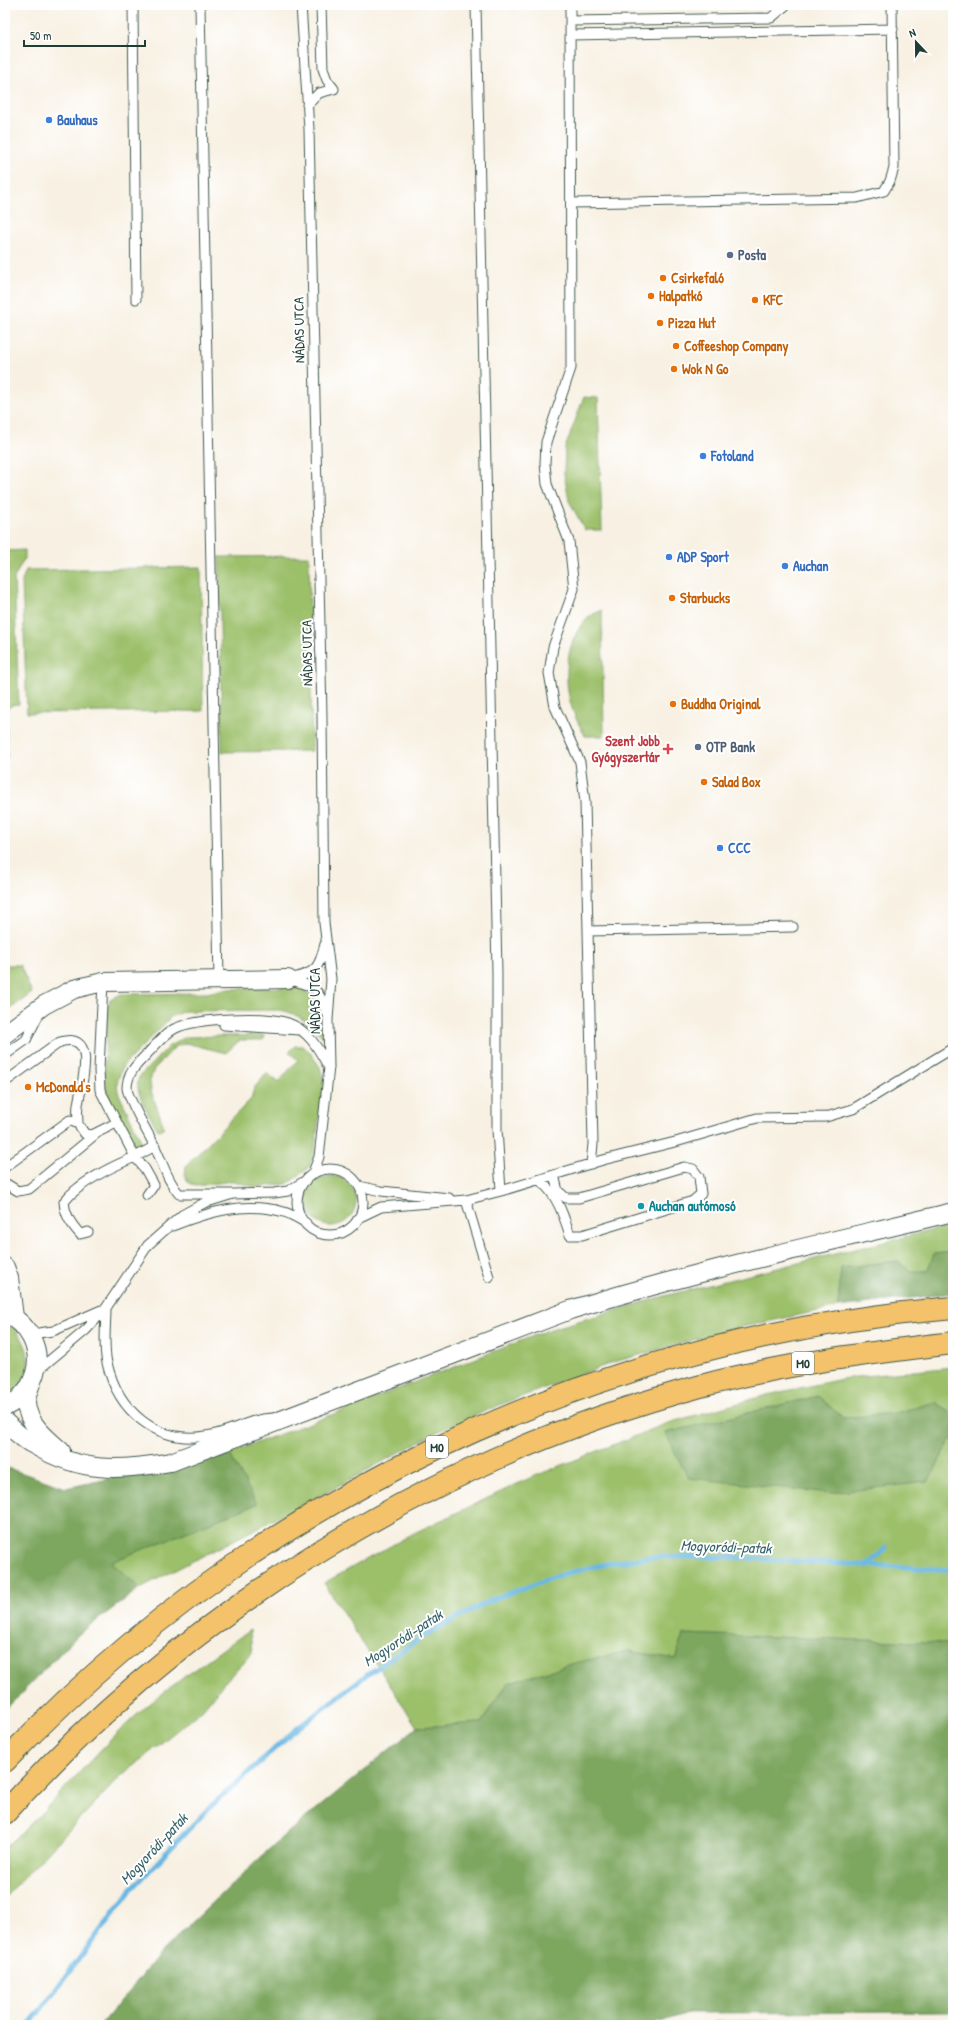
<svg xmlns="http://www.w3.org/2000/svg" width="958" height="2030" viewBox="0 0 958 2030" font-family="'Patrick Hand',sans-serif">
  <rect width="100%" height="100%" fill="#fff"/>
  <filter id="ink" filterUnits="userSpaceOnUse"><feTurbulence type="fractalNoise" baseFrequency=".025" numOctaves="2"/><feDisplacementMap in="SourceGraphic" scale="8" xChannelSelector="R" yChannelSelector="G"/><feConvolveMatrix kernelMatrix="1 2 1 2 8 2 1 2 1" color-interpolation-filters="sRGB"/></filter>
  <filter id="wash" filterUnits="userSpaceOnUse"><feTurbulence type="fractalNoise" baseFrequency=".012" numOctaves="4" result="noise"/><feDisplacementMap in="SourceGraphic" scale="16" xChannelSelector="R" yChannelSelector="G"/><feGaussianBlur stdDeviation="0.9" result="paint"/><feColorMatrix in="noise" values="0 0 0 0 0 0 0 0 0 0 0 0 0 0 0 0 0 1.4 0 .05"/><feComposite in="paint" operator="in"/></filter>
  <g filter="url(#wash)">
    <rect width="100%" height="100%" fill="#f8f1e3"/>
    <path fill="#9cc06a" stroke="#5e7e4f" d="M 584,397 L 598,398 L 602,530 L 585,530 L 569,501 L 564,474 L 565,448 Z
      M 25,550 L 25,557 L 14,578 L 19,704 L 12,705 L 6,711 L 7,757 L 5,757 L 5,551 Z
      M 309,556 L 312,751 L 222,752 L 219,557 Z
      M 201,567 L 203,711 L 27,713 L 22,581 L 26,570 Z
      M 602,610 L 604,736 L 585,736 C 580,726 574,716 571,705 C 563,677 566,642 586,619 C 589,615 597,613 602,610 Z
      M 5,965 L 20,965 L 32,993 L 5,1013 Z
      M 296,987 C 323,997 321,1013 325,1039 C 310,1025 301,1014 280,1010 L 185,1011 L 172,1016 L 123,1066 L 117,1082 L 118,1092 L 143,1145 L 142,1149 L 133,1146 L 106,1091 L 104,1081 L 107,1007 L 110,1000 L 121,994 L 207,993 L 224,989 Z
      M 263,1035 L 265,1038 L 262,1040 L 240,1040 L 226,1053 L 186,1043 L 175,1047 L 154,1069 L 150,1081 L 151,1091 L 164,1127 L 161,1130 L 157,1129 C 150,1115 133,1092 139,1077 L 169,1046 L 186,1037 Z
      M 295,1046 L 302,1046 L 309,1051 L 320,1067 L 324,1082 L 314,1155 L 309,1168 L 287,1184 L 255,1187 L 233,1181 L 196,1186 L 188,1182 L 185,1175 L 186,1166 L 251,1099 L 254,1088 L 267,1073 L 278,1082 L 298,1060 L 289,1052 Z
      M306 1201a25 25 0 1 1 50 0a25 25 0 1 1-50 0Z
      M 953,1225 L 953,1252 L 934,1254 L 927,1271 L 911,1272 L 896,1261 L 841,1268 L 838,1307 L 737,1328 L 614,1362 L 507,1402 L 437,1432 L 316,1498 L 140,1588 L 110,1562 L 256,1504 L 229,1453 L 321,1419 L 551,1329 L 668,1295 Z
      M 5,1322 C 27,1336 35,1361 22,1384 C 18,1390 10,1395 5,1399 Z
      M 953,1367 L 953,1415 L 935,1402 L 896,1413 L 843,1418 L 818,1396 L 666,1433 L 928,1482 L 953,1435 L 953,1643 L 683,1634 L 675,1659 L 629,1651 L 508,1683 L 481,1723 L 417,1727 L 324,1583 L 414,1533 L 530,1478 L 668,1423 L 767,1395 L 847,1378 Z
      M 250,1630 L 252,1653 L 223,1684 L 203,1709 L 122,1775 L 5,1897 L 5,1848 C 53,1806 92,1754 140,1712 C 175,1682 213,1656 250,1630 Z
      M 749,2021 L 953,2023 L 953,2025 L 703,2025 L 718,2022 Z"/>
    <path fill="#7da65e" stroke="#4e7249" d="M 953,1252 L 953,1293 L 838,1307 L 841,1268 L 897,1261 L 911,1271 L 927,1271 L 934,1254 Z
      M 818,1396 L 843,1418 L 896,1413 L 935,1402 L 953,1415 L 953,1435 L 928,1482 L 831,1493 L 689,1478 L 674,1452 L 666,1433 Z
      M 229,1453 L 257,1504 L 111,1562 L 140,1588 L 79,1634 L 5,1710 L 5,1467 L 66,1488 Z
      M 683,1634 L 953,1643 L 953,2012 L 688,2013 L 651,2025 L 101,2025 L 161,1952 L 280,1839 L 417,1727 L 481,1723 L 508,1683 L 578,1662 L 629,1651 L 675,1659 Z"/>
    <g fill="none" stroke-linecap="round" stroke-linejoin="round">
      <path stroke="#67b7e2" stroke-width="5" d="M 867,1566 L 886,1548
        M 29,2025 L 131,1890 L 207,1810 L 294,1731 L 357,1682 L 425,1635 L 493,1599 L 563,1574 L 606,1564 L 650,1557 L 727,1557 L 953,1570"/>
    </g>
  </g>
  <g filter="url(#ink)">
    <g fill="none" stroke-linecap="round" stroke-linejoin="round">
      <g stroke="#40584e" stroke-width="11">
        <path id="service" d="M 133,5 L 136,299
          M 200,5 L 219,980
          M 301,5 L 309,129 L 322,716 L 324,923 L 331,979 L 328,1020 L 329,1067 L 319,1157 L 312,1175
          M 476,5 L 497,972 L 497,1129 L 501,1191
          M 570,5 L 571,368 L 546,442 L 545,464 L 547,484 L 569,541 L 574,589 L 553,647 L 549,673 L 555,707 L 580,762 L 585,802 L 593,1144 L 591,1164
          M 570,21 L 771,18 L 786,5
          M 570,35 L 893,29
          M 307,105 L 319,93 L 334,89 L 327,80 L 323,69 L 321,5
          M 572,203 L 857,198 L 884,191 L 890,181 L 894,168 L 892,5
          M 588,931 L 793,927
          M 288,979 C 313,986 319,987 326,1012
          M 290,979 C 315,973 319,970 325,944
          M 103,982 L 99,1070 L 100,1090 L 135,1157 L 155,1146
          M 224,1025 L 299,1030
          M 5,1055 L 26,1040 L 39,1014
          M 5,1082 L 60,1042 C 99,1031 81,1085 78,1105 C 77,1111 78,1118 78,1124
          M 5,1167 L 70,1120 L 78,1124 L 85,1134 L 92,1135 L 116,1123
          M297 1202a33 33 0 1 1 66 0a33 33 0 1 1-66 0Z
          M 539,1180 C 557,1194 563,1214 570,1235 L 582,1235 L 693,1201 L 701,1194 L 699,1177 L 693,1169 L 684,1167 L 579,1198 L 566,1198 L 558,1191 L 554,1175
          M 5,1183 L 18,1191 L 29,1189 L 97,1133
          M 359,1186 L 381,1191 L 449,1198
          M 233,1194 L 179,1194 C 166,1179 162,1160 153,1143 C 148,1133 127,1097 127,1088 C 127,1074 136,1065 146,1055 C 154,1047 164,1034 174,1029 C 195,1018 266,1015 288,1023 C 308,1030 318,1048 328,1066
          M 466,1200 L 489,1277
          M 358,1218 L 381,1207 L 466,1200 L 501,1191 L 603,1160 L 679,1141 L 757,1118 L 826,1117 L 853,1109 L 953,1048
          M 172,1226 C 208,1212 245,1201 284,1212 C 291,1214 299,1219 306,1223
          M 88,1232 L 80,1234 C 71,1224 65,1215 64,1202 C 78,1183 113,1166 135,1157 L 145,1169 L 154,1185 L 147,1195
          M 106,1308 C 106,1325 103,1346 107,1363 C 118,1411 156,1444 206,1436 C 230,1433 250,1418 274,1418
          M 31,1334 L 53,1331 L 101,1310
          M 37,1371 L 86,1330 L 106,1308 L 148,1245 L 182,1215 L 204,1203 L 233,1194 L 274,1193 L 288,1191 L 305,1181"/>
      </g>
      <g stroke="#40584e" stroke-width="20">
        <path id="minor" d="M 5,1034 L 44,1005 L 74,989 L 103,982 L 288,979
          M 5,1267 L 9,1278 L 14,1317
          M 5,1313 C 28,1323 42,1349 35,1373 C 32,1383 26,1392 26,1403 C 27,1423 47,1439 61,1451
          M 5,1407 L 19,1399 L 29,1387
          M 5,1422 C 14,1430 23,1440 34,1445 C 81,1473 119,1471 171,1462 L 570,1310 C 696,1271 825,1243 953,1212"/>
      </g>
      <g stroke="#40584e" stroke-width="24">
        <path id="trunk" d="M 5,1761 C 254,1500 593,1338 953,1308
          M 5,1813 C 190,1608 435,1458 701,1386 C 784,1364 868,1353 953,1343"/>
      </g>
      <use href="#service" stroke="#fff" stroke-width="9"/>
      <use href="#minor" stroke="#fff" stroke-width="18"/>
      <use href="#trunk" stroke="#f3c26a" stroke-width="22"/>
    </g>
  </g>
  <g fill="#3f7fe0" stroke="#fff" stroke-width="1.5">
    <circle cx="49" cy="120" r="4"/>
    <circle cx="703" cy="456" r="4"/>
    <circle cx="669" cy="557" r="4"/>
    <circle cx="785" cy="566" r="4"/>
    <circle cx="720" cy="848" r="4"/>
  </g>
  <g fill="#5c6f8a" stroke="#fff" stroke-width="1.5">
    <circle cx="730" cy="255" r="4"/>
    <circle cx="698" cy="747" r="4"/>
  </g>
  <g fill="#e8710a" stroke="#fff" stroke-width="1.5">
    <circle cx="663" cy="278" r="4"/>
    <circle cx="651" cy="296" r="4"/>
    <circle cx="755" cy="300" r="4"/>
    <circle cx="660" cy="323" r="4"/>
    <circle cx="676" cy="346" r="4"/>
    <circle cx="674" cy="369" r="4"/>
    <circle cx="672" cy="598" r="4"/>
    <circle cx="673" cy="704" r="4"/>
    <circle cx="704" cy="782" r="4"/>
    <circle cx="28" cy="1087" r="4"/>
  </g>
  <path fill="#e0444e" stroke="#fff" stroke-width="1.5" d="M666 743h4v4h4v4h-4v4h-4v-4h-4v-4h4z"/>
  <circle fill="#0f9aa8" stroke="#fff" stroke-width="1.5" cx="641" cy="1206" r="4"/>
  <g text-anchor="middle" stroke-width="4" stroke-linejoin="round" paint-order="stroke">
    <g fill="#fff" stroke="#627771" stroke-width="1">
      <rect x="792" y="1352" width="22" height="22" rx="3"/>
      <rect x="426" y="1436" width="22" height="22" rx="3"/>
    </g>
    <g font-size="13" font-weight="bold" fill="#1f3d34">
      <text x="803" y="1368">M0</text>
      <text x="437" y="1452">M0</text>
    </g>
    <g font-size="14" font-weight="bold" fill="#366cbe" stroke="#fff" text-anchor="start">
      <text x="57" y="125">Bauhaus</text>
      <text x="711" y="461">Fotoland</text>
      <text x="677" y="562">ADP Sport</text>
      <text x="793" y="571">Auchan</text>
      <text x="728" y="853">CCC</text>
    </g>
    <g font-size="14" font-weight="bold" fill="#4e5e75" stroke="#fff" text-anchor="start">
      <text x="738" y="260">Posta</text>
      <text x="706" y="752">OTP Bank</text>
    </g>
    <g font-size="14" font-weight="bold" fill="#c56008" stroke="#fff" text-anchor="start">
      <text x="671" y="283">Csirkefaló</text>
      <text x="659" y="301">Halpatkó</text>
      <text x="763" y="305">KFC</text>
      <text x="668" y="328">Pizza Hut</text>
      <text x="684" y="351">Coffeeshop Company</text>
      <text x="682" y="374">Wok N Go</text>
      <text x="680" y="603">Starbucks</text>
      <text x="681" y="709">Buddha Original</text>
      <text x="712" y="787">Salad Box</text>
      <text x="36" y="1092">McDonald's</text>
    </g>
    <g font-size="14" fill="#1f3d34" stroke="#fff">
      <text transform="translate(299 330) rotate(-91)" y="5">NÁDAS UTCA</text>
      <text transform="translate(307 653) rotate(-91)" y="5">NÁDAS UTCA</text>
      <text transform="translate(315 1001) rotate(-90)" y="5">NÁDAS UTCA</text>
    </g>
    <g font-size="14" font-weight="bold" fill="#be3a42" stroke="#fff" text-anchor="end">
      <text x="660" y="746">Szent Jobb<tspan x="660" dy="16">Gyógyszertár</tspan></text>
    </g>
    <g font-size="14" font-weight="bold" fill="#0d838f" stroke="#fff" text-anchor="start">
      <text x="649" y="1211">Auchan autómosó</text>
    </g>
    <g font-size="15" font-style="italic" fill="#356268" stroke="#fff">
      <text transform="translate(726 1547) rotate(2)" y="5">Mogyoródi-patak</text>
      <text transform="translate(403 1638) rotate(-33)" y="5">Mogyoródi-patak</text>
      <text transform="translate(154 1849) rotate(-47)" y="5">Mogyoródi-patak</text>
    </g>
  </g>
  <rect width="958" height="2030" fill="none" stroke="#fff" stroke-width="20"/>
  <g transform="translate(916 42) rotate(338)" stroke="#ffffff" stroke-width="3" paint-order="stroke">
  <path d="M0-3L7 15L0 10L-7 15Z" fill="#1f3d34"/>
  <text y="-6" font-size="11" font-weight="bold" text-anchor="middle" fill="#1f3d34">N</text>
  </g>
  <path d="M24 40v6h121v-6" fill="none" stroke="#1f3d34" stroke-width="2"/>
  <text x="30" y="40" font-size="12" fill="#1f3d34" stroke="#ffffff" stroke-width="3" paint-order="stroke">50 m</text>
</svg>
